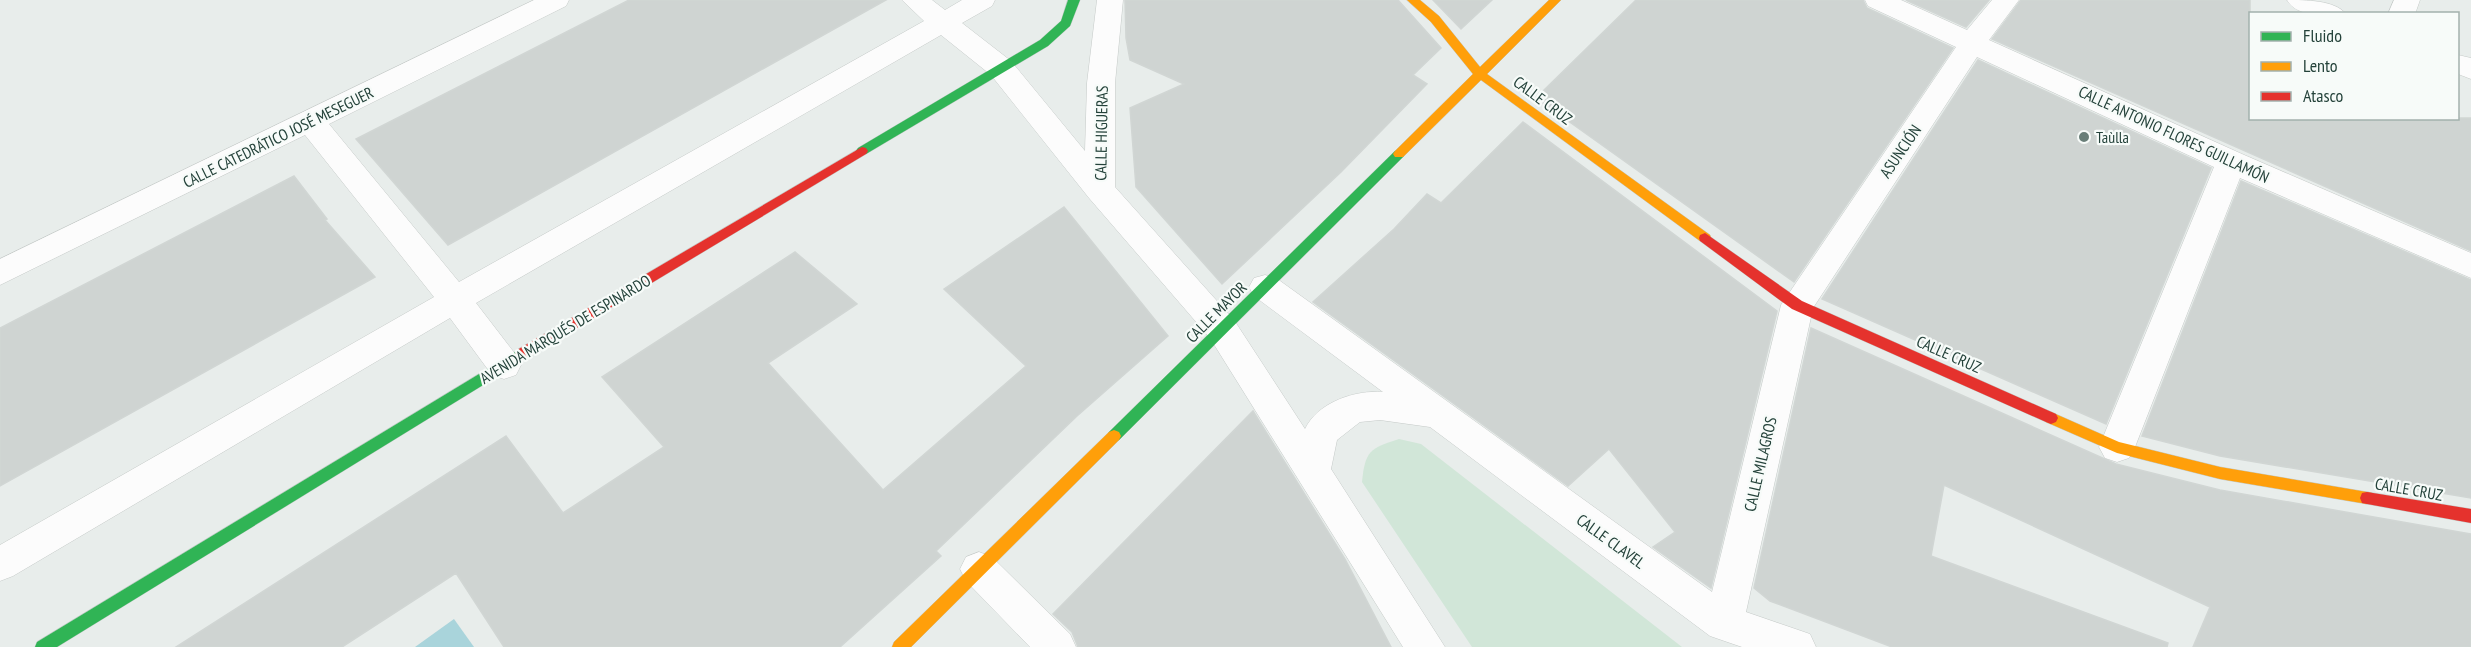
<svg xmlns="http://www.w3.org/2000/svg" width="2471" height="647" viewBox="0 0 2471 647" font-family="'PT Sans Narrow',sans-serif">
  <rect width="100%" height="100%" fill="#e8edeb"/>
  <path fill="#d1e6d8" d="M 1399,439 L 1421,444 L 1682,647 L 1472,647 L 1362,482 C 1365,451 1370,448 1399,439 Z"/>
  <path fill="#a9d4db" d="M 454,619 L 474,647 L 415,647 Z"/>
  <path fill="#cfd4d2" stroke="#d1d6d4" stroke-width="1.5" d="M 629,0 L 886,0 L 448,245 L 356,139 Z
    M 1125,0 L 1398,0 L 1441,48 L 1413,75 L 1427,84 L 1341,172 L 1222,284 L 1136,187 L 1130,108 L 1184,84 L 1130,60 L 1126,38 Z
    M 1433,0 L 1492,0 L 1461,29 Z
    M 1636,0 L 1863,0 L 1867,8 L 1953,48 L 1794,282 L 1536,98 Z
    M 1906,0 L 1989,0 L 1966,27 Z
    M 2021,0 L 2250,0 L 2250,118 L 2471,118 L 2471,251 L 1992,39 Z
    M 1978,60 L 2211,168 L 2106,424 L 1822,299 Z
    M 1523,122 L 1777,311 L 1711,588 L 1653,547 L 1675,532 L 1609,449 L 1568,486 L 1313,302 L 1394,229 L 1427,194 L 1441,203 Z
    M 294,176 L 327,219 L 325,220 L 375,277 L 0,486 L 0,328 Z
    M 2241,181 L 2471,280 L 2471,498 L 2220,456 L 2142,436 Z
    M 1064,207 L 1168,336 L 1077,416 L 936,551 L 941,556 L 840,647 L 504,647 L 456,573 L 342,647 L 176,647 L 506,436 L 563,513 L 664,447 L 602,377 L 795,252 L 857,304 L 768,363 L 883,490 L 1026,366 L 944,289 Z
    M 1811,328 L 2116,464 L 2220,490 L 2471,534 L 2471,647 L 2193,647 L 2210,607 L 1944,485 L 1931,556 L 2168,643 L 2167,647 L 1892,647 L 1770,601 L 1754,588 Z
    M 1253,411 L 1345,559 L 1391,647 L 1078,647 L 1072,632 L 1053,614 Z"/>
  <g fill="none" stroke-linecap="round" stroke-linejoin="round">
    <g stroke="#c5cac8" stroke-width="1">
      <path id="street" d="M 534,0 L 569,0 L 566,6 L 329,124 L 459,282 L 924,21 L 902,0 L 932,0 L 945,10 L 962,0 L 995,0 L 992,6 L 962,23 L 1011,61 L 1085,151 L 1087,83 L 1097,0 L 1123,0 L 1115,83 L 1115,187 L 1234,320 L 1305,429 C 1318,402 1355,390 1383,392 L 1254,296 L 1249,287 L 1254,278 L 1265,275 L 1276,278 L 1712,592 L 1781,305 L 1956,47 L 1868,6 L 1865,0 L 1901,0 L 1967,30 L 1992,0 L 2019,0 L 1989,40 L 2242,154 L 2471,253 L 2471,278 L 2240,178 L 2135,447 L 2129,458 L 2117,462 L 2105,458 L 2099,447 L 2214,167 L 1977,57 L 1813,308 L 1746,612 L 1810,634 L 1816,647 L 1742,647 L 1710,636 L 1430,427 L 1380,420 L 1360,422 L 1337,440 L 1331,469 L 1445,647 L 1403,647 L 1210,338 L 1089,198 L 991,75 L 941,35 L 476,303 L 516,355 L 521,365 L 516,375 L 504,379 L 492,375 L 450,318 L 13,576 L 0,581 L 0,545 L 434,297 L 305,135 L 0,285 L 0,259 Z
        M 2287,0 C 2305,0 2335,0 2346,14 C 2327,14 2298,19 2287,0 Z
        M 2394,0 L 2420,0 L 2415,14 L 2388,14 Z
        M 2458,55 L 2471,58 L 2471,79 L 2458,74 Z
        M 979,552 L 992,557 L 1070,634 L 1076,647 L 1030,647 L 966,581 L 960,569 L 966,557 Z"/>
    </g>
    <g stroke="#c3cbc8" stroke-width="1">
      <path id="fast" d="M 1068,0 L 1080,0 L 1070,26 L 1048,46 L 866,154 L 858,154 L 856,151 L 858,148 L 1040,40 L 1061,21 Z
        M 1399,150 L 1403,151 L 1405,154 L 1403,157 L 1119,440 L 1114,442 L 1109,440 L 1107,436 L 1109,432 L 1395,151 Z
        M 522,348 L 527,350 L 529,354 L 527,358 L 57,647 L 35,647 L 37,642 Z"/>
    </g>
    <g stroke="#c3cbc8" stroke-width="1">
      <path id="slow" d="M 1407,0 L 1420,0 L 1439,16 L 1480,67 L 1549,0 L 1561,0 L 1487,74 L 1710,235 L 1711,238 L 1710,241 L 1700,241 L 1481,80 L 1403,157 L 1395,157 L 1393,154 L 1395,151 L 1473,74 L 1431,22 Z
        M 2051,412 L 2119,442 L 2220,467 L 2367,492 L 2372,493 L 2374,498 L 2372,503 L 2367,504 L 2220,479 L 2117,453 L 2046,422 L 2044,418 L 2046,414 Z
        M 1114,430 L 1119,432 L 1121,436 L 1119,440 L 911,647 L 892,647 L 894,642 L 1109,432 Z"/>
    </g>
    <g stroke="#c3cbc8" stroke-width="1">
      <path id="jam" d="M 862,147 L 866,148 L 868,151 L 866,154 L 527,358 L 517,358 L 515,354 L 517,350 Z
        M 1705,233 L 1802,301 L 2056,414 L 2058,418 L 2056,422 L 2051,424 L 2046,422 L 1792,309 L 1700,241 L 1699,238 L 1700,235 Z
        M 2367,492 L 2471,509 L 2471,523 L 2367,504 L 2362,503 L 2360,498 L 2362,493 Z"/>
    </g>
    <use href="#street" fill="#fcfcfc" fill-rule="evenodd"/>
    <use href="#fast" fill="#30b455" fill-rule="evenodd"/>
    <use href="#slow" fill="#ff9f0a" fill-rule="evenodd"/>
    <use href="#jam" fill="#e5322d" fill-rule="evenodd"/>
  </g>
  <circle fill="#697e78" stroke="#f7fbf9" stroke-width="2" cx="2084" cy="137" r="6"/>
  <g text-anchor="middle" stroke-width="4.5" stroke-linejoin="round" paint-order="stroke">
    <g font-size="16" fill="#24423a" stroke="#f7fbf9">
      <text transform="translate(1543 100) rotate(37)" y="6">CALLE CRUZ</text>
      <text transform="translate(1101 133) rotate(-89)" y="6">CALLE HIGUERAS</text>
      <text transform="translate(2174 134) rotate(25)" y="6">CALLE ANTONIO FLORES GUILLAMÓN</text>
      <text transform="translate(278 137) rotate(-26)" y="6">CALLE CATEDRÁTICO JOSÉ MESEGUER</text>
      <text transform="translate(1900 151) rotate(-56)" y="6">ASUNCIÓN</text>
      <text transform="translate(1216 312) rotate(-45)" y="6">CALLE MAYOR</text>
      <text transform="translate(565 329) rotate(-31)" y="6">AVENIDA MARQUÉS DE ESPINARDO</text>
      <text transform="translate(1949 354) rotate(24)" y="6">CALLE CRUZ</text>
      <text transform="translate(1760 464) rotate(-77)" y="6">CALLE MILAGROS</text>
      <text transform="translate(2409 489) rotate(10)" y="6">CALLE CRUZ</text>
      <text transform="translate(1611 541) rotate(36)" y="6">CALLE CLAVEL</text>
    </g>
    <g font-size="16" fill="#24423a" stroke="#f7fbf9" text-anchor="start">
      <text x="2096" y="143">Taùlla</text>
    </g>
  </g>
  <rect x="2249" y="12" width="210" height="108" fill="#f7fbf9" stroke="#a3b1ad" stroke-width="1.5"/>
  <rect x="2261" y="32" width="30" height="9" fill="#30b455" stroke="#a3b1ad" stroke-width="1.5"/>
  <text x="2303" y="42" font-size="18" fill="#24423a">Fluido</text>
  <rect x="2261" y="62" width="30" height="9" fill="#ff9f0a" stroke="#a3b1ad" stroke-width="1.5"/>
  <text x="2303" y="72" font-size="18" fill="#24423a">Lento</text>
  <rect x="2261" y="92" width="30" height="9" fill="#e5322d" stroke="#a3b1ad" stroke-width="1.5"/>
  <text x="2303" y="102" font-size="18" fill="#24423a">Atasco</text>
</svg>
